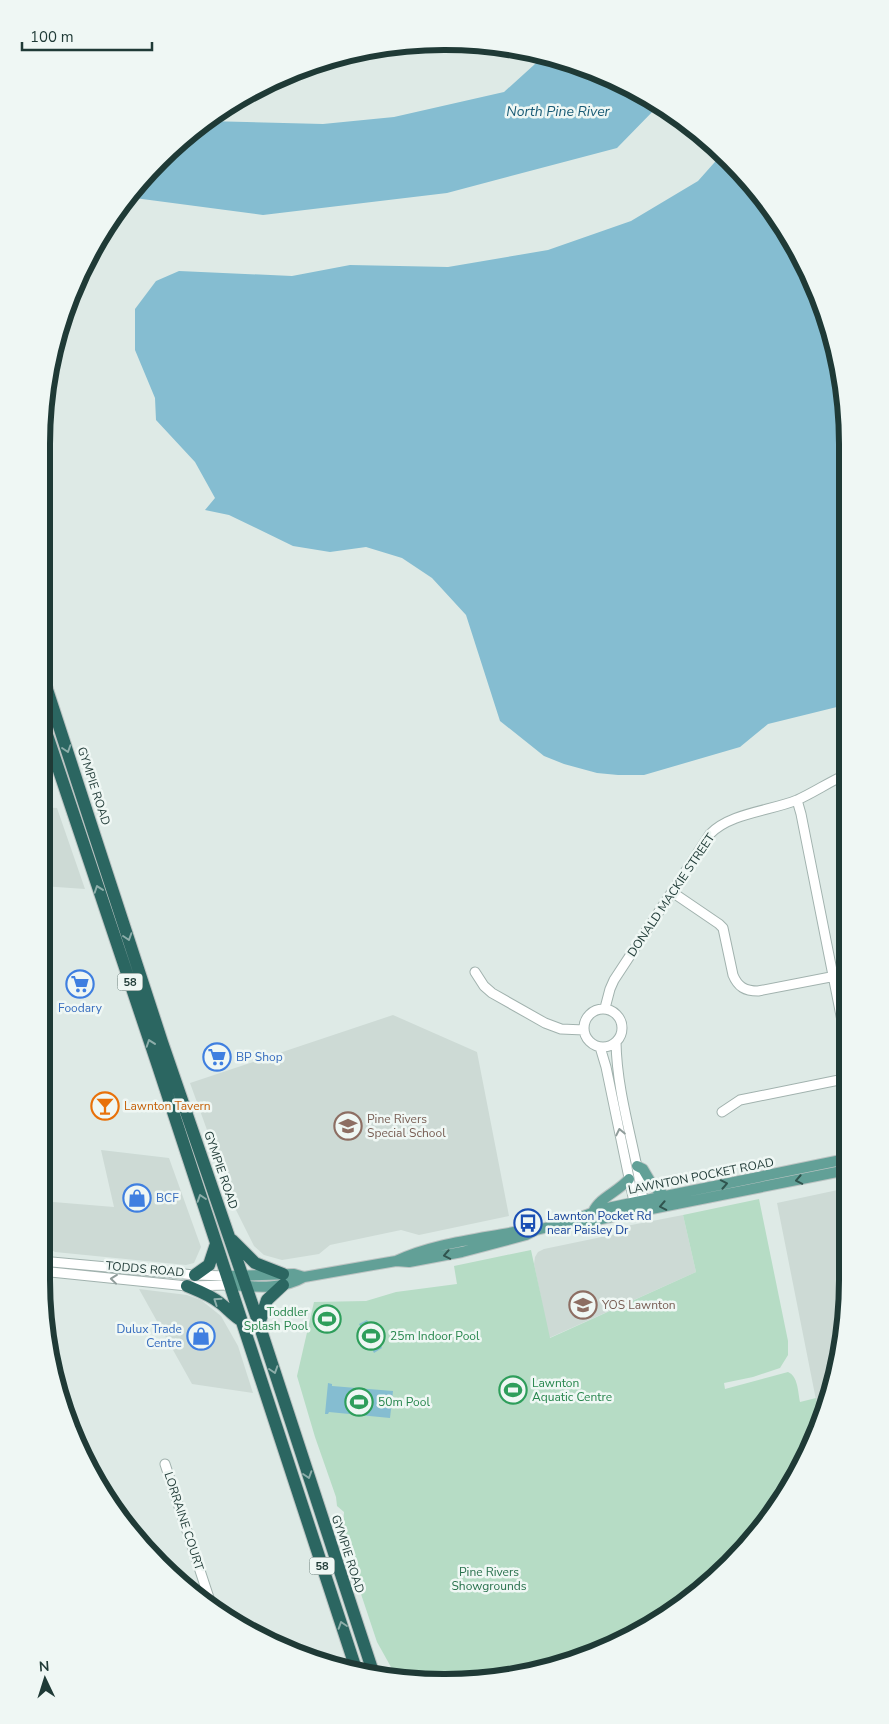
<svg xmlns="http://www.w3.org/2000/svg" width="889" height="1724" viewBox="0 0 889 1724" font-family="'Nunito Sans',sans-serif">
  <rect width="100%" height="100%" fill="#deeae6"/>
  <path fill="#cddad5" d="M 42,807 L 57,808 L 85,889 L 42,886 Z
    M 393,1015 L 477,1052 L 509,1216 L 419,1235 L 401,1230 L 330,1245 L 319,1254 L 282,1260 L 264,1255 L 254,1246 L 236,1210 L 190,1083 Z
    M 101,1150 L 169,1158 L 201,1247 L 194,1263 L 186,1265 L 55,1252 L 47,1247 L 41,1227 L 41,1201 L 114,1207 Z
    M 847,1188 L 847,1306 L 834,1384 L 820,1420 L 777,1203 Z
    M 683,1215 L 696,1272 L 549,1338 L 534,1264 L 535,1257 L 538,1252 L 544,1249 L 616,1234 L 616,1228 Z
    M 139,1289 L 187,1295 L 201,1300 L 221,1316 L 238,1346 L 253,1393 L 192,1384 Z
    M 52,1344 L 87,1449 L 92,1465 L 63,1409 Z"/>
  <path fill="#b6dcc5" d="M 759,1199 L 788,1341 L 788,1355 L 780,1368 L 753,1377 L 724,1383 L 725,1389 L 788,1372 C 798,1376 798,1392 800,1402 L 816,1398 L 820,1420 L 806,1458 L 730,1564 L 623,1641 L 497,1679 L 396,1676 L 377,1642 L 342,1537 L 344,1512 L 337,1506 L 336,1497 L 315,1437 L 297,1376 L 314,1302 L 366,1301 L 396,1292 L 457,1284 L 454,1266 L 531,1250 L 550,1338 L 696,1272 L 683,1215 Z"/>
  <path fill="#85bdd1" d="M 546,54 L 623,83 L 658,106 L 617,148 L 447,193 L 263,215 L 127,197 L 178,142 L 207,121 L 323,124 L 394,117 L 504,92 Z
    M 722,154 L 765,199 L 817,290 L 844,392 L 845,705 L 768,724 L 740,747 L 644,775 L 618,775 L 597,773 L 564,764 L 544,756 L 500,721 L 466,615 L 432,578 L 402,558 L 366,547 L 330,552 L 293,546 L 229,515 L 205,510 L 215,498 L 195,462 L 156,420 L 155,398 L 135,350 L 135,309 L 156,281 L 179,271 L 292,276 L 350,265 L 448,267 L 548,250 L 631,221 L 698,181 Z
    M 334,1311 L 337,1325 L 329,1333 L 318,1326 L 320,1313 Z
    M 367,1320 L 382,1348 L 374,1353 L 359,1324 Z
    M 328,1383 L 332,1384 L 332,1386 L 393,1391 L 390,1418 L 329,1412 L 328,1414 L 325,1414 Z"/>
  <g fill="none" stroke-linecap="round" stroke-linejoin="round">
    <g stroke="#a1b2ae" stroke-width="11">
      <path id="minor" d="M 797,800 L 801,814 L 846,1041
        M 672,892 L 719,924 L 723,928 L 733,975 C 738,987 745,991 758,991 L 846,974
        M 475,972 L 484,986 L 492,993 L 545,1023 L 561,1029 L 584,1030
        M 605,1008 L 610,989 L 614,980 L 710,834 C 730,813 770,811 797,800 C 813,793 829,782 845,775
        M584 1028a19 19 0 1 1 38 0a19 19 0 1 1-38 0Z
        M 616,1042 C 617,1098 637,1152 644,1207
        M 600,1047 L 606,1067 L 633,1197 L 638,1206
        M 722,1112 L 740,1100 L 839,1080 L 846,1074
        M 41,1261 L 195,1275 L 227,1276
        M 41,1271 L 187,1286 L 230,1285
        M 165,1464 L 212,1607"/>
    </g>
    <g stroke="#bcc4c3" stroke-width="12">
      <path id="major" d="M 637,1166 L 643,1169 L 653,1186 L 665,1196
        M 593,1212 C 600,1197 618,1192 629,1179
        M 570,1221 L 603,1209 L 636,1202 L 846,1159
        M 396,1261 L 409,1262 L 462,1252 L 526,1235 L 536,1230 L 562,1224 L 576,1224 L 847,1170
        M 227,1276 L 294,1274 L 304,1277
        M 230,1285 C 255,1287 282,1290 304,1277 L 396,1261 C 431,1244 477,1239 514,1232"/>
    </g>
    <g stroke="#bcc4c3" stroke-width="14">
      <path id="highway" d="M 42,674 L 162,1042 L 259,1324 L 374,1675
        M 42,720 L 158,1066 L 357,1672
        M 232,1240 L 255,1263 L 283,1274
        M 195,1275 L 209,1265 L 216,1244
        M 187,1286 C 199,1291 210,1295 220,1303 C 228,1309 233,1316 242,1321
        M 259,1324 L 267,1300 L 283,1285"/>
    </g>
    <use href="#minor" stroke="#fff" stroke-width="9"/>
    <use href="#major" stroke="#62a097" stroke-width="10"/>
    <use href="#highway" stroke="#2b6661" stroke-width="12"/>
  </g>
  <defs><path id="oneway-chevron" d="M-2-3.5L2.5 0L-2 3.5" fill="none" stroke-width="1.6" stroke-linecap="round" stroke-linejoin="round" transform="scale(1.25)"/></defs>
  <g stroke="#8daeaa">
    <use href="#oneway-chevron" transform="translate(67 749) rotate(72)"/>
    <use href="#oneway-chevron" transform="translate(98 889) rotate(-109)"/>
    <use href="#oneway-chevron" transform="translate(128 937) rotate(72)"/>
    <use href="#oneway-chevron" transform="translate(150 1043) rotate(-109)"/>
    <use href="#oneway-chevron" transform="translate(201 1198) rotate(-108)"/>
    <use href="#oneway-chevron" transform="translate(217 1301) rotate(-146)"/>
    <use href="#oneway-chevron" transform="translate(274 1370) rotate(72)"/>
    <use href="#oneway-chevron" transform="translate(308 1475) rotate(72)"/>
    <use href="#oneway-chevron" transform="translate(342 1625) rotate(-108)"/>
  </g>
  <g stroke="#8f9c9a">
    <use href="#oneway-chevron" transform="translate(620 1132) rotate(-102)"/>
    <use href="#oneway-chevron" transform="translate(114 1279) rotate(-174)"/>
  </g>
  <g stroke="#30544e">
    <use href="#oneway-chevron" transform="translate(799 1180) rotate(169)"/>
    <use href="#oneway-chevron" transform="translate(724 1184) rotate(-11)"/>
    <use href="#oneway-chevron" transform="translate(663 1206) rotate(169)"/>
    <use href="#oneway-chevron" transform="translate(447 1255) rotate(169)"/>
  </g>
  <defs>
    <g id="supermarket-ring" transform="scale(1.4375)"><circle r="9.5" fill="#eff7f4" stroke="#3f7fe0" stroke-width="1.5"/><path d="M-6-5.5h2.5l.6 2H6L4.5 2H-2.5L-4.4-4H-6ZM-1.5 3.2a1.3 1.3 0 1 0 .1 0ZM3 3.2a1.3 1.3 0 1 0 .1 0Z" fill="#3f7fe0"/></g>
    <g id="bar-ring" transform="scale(1.4375)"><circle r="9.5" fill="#eff7f4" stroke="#e8710a" stroke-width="1.5"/><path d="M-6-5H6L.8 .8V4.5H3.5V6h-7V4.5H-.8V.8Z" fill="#e8710a"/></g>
    <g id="school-ring" transform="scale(1.4375)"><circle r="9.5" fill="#eff7f4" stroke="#8d6e63" stroke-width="1.5"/><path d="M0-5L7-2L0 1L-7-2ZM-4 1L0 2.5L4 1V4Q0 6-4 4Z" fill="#8d6e63"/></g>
    <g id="shop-ring" transform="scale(1.4375)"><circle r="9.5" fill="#eff7f4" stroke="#3f7fe0" stroke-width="1.5"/><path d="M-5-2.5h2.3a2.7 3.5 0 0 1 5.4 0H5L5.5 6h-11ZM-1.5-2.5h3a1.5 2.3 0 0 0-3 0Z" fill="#3f7fe0"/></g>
    <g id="bus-ring" transform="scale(1.4375)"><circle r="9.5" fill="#eff7f4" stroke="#1a4fb4" stroke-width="1.5"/><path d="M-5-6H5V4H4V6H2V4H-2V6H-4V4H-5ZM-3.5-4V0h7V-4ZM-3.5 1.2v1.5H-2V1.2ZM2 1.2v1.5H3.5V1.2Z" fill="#1a4fb4"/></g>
    <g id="stadium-ring" transform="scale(1.4375)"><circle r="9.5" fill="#eff7f4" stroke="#2e9e5b" stroke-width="1.5"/><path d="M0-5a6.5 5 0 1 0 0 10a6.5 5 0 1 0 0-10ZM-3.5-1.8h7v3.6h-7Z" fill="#2e9e5b"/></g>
  </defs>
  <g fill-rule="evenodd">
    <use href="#supermarket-ring" x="80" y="984"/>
    <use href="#supermarket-ring" x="217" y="1057"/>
    <use href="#bar-ring" x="105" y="1106"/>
    <use href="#school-ring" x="348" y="1126"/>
    <use href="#shop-ring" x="137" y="1198"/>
    <use href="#bus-ring" x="528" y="1223"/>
    <use href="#school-ring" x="583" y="1305"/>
    <use href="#stadium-ring" x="327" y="1319"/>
    <use href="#shop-ring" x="201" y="1336"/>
    <use href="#stadium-ring" x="371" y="1336"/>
    <use href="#stadium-ring" x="513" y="1390"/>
    <use href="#stadium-ring" x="359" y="1402"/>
  </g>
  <g text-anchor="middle" stroke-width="5" stroke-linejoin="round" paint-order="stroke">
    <g fill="#eff7f4" stroke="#5d736f" stroke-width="1">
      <rect x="117.5" y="973.5" width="25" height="17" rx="4"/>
      <rect x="309.5" y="1557.5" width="25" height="17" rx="4"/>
    </g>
    <g font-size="11" font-weight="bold" fill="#1f3a36">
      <text x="130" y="986">58</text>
      <text x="322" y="1570">58</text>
    </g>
    <g font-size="12" fill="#1f3a36" stroke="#eff7f4">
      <text transform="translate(94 786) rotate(72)" y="4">GYMPIE ROAD</text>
      <text transform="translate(671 895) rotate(-56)" y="4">DONALD MACKIE STREET</text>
      <text transform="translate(221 1170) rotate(71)" y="4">GYMPIE ROAD</text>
      <text transform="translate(701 1176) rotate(-11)" y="4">LAWNTON POCKET ROAD</text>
      <text transform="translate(145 1269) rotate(5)" y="4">TODDS ROAD</text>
      <text transform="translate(184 1521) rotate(72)" y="4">LORRAINE COURT</text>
      <text transform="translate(348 1554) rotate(72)" y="4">GYMPIE ROAD</text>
    </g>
    <g font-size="12" fill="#366cbe" stroke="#eff7f4" text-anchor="start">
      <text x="80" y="1012" text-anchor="middle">Foodary</text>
      <text x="236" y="1061">BP Shop</text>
      <text x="156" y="1202">BCF</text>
      <text x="182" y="1333" text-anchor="end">Dulux Trade<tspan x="182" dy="14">Centre</tspan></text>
    </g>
    <g font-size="12" fill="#c56008" stroke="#eff7f4" text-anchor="start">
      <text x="124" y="1110">Lawnton Tavern</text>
    </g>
    <g font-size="12" fill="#785e54" stroke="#eff7f4" text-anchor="start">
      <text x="367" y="1123">Pine Rivers<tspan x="367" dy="14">Special School</tspan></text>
      <text x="602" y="1309">YOS Lawnton</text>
    </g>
    <g font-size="12" fill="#164399" stroke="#eff7f4" text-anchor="start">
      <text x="547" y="1220">Lawnton Pocket Rd<tspan x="547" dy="14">near Paisley Dr</tspan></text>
    </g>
    <g font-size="12" fill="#27864d" stroke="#eff7f4" text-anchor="start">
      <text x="308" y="1316" text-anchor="end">Toddler<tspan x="308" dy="14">Splash Pool</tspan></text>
      <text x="390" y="1340">25m Indoor Pool</text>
      <text x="532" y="1387">Lawnton<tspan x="532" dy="14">Aquatic Centre</tspan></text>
      <text x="378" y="1406">50m Pool</text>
    </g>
    <g font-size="12" fill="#29714d" stroke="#eff7f4">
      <text x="489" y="1576">Pine Rivers<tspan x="489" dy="14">Showgrounds</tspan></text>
    </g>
    <g font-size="14" font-style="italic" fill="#1a5c76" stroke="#eff7f4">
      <text x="558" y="116">North Pine River</text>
    </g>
  </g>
  <path d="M0 0H889V1724H0ZM444 50H445A394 394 0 0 1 839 444V1280A394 394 0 0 1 445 1674H444A394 394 0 0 1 50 1280V444A394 394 0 0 1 444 50Z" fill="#eff7f4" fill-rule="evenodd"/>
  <path fill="none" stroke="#1f3a36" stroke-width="6" d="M444 50H445A394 394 0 0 1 839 444V1280A394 394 0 0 1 445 1674H444A394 394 0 0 1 50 1280V444A394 394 0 0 1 444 50Z"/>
  <g transform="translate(45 1679) rotate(356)" stroke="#eff7f4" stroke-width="4" paint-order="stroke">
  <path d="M0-4L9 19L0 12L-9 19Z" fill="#1f3a36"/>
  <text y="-8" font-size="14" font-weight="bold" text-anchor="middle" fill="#1f3a36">N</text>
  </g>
  <path d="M22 42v8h130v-8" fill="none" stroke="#1f3a36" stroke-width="2.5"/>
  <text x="30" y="42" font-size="15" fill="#1f3a36" stroke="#eff7f4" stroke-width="4" paint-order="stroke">100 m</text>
</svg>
